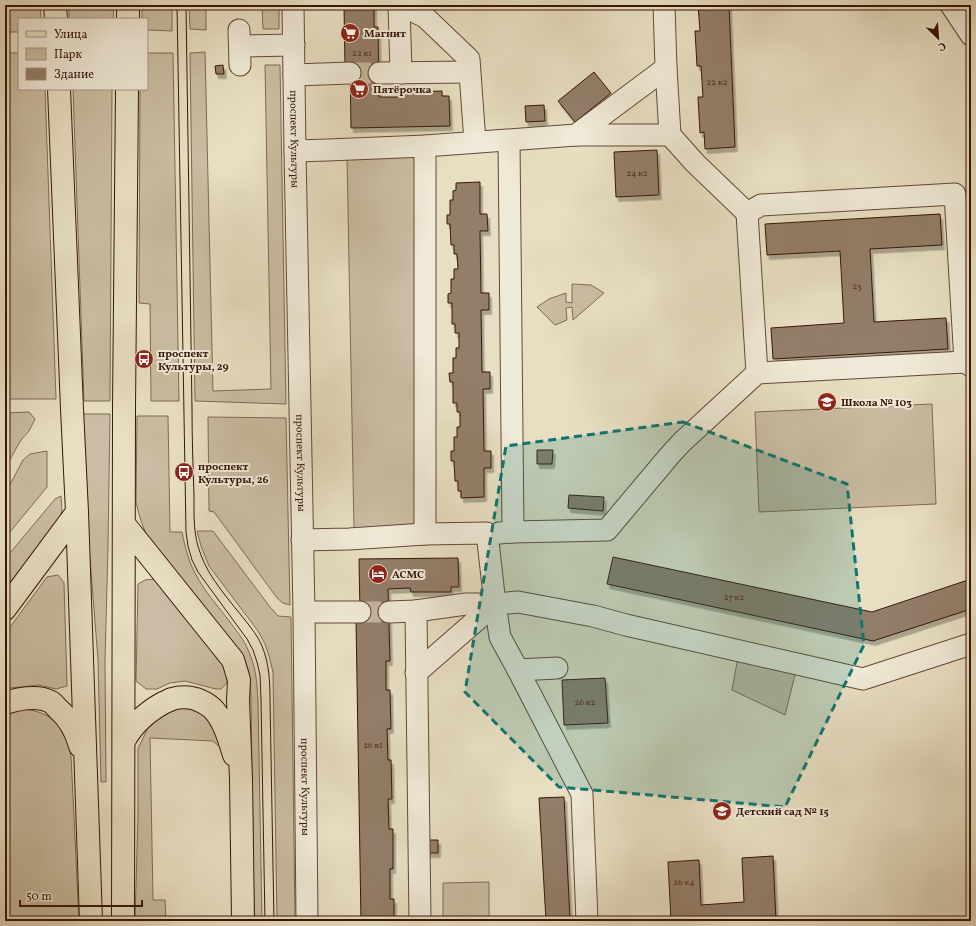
<svg xmlns="http://www.w3.org/2000/svg" width="976" height="926" viewBox="0 0 976 926" font-family="Vollkorn,serif">
  <defs>
    <filter id="shadow"><feDropShadow dx="2.5" dy="4.5" stdDeviation="0" flood-color="#0004"/></filter>
  </defs>
  <rect width="100%" height="100%" fill="#e8dfc3"/>
  <filter id="stains"><feTurbulence type="fractalNoise" baseFrequency=".005" numOctaves="4"/><feColorMatrix values="0 0 0 0 .2 0 0 0 0 .09 0 0 0 0 .02 0 0 0 .5 -.17"/></filter>
  <radialGradient id="worn" r=".72"><stop offset=".6" stop-color="#630" stop-opacity="0"/><stop offset="1" stop-color="#630" stop-opacity=".3"/></radialGradient>
  <path fill="#cabda3" stroke="#806956" d="M 5,5 L 40,5 L 41,19 L 19,19 L 19,32 L 5,32 Z
    M 69,5 L 114,5 L 113,19 L 69,19 Z
    M 142,5 L 172,5 L 172,31 L 147,30 L 147,19 L 142,19 Z
    M 189,5 L 206,5 L 206,30 L 190,29 Z
    M 262,5 L 279,5 L 279,29 L 263,29 Z
    M 205,52 L 213,391 L 271,389 L 265,65 L 280,65 L 286,404 L 195,401 L 190,53 Z
    M 5,53 L 19,53 L 19,89 L 45,89 L 56,399 L 5,399 Z
    M 147,53 L 173,53 L 179,401 L 151,401 L 150,304 L 139,303 L 140,89 L 147,89 Z
    M 73,89 L 112,89 L 110,401 L 84,401 Z
    M 417,154 L 418,526 L 354,529 L 347,156 Z
    M 572,284 L 591,285 L 604,293 L 573,320 L 572,307 L 566,308 L 567,320 L 555,325 L 537,307 L 549,299 L 566,293 L 566,302 L 572,303 Z
    M 932,404 L 936,504 L 759,512 L 755,412 Z
    M 29,412 L 35,419 L 29,431 L 21,440 L 5,468 L 5,413 Z
    M 83,414 L 110,414 L 108,546 L 105,660 L 106,782 L 101,782 L 98,660 L 89,546 Z
    M 137,416 L 168,416 L 170,532 L 182,532 C 185,546 188,560 195,573 C 203,589 216,604 227,618 C 235,629 244,639 249,652 C 256,668 257,683 258,700 L 262,921 L 254,921 L 251,700 C 250,683 251,673 243,656 L 149,540 C 143,528 139,516 136,502 Z
    M 208,417 L 286,418 L 290,605 L 283,603 L 277,598 L 214,512 L 209,511 Z
    M 47,451 L 47,487 L 5,538 L 5,494 L 23,460 L 30,454 Z
    M 61,496 L 62,511 L 58,523 L 5,598 L 5,559 L 55,499 Z
    M 197,531 L 213,531 L 270,607 L 278,616 L 291,617 L 295,921 L 277,921 L 273,672 L 269,656 L 265,644 L 258,631 L 209,566 L 201,546 Z
    M 58,575 L 64,583 L 67,686 L 56,689 L 39,685 L 10,688 L 5,690 L 5,634 L 47,577 Z
    M 156,579 L 226,666 L 227,683 L 221,689 L 216,689 L 185,681 L 170,683 L 157,689 L 146,689 L 136,681 L 138,584 L 145,580 Z
    M 738,657 L 796,671 L 785,715 L 732,690 Z
    M 187,706 L 198,709 L 213,720 L 221,748 L 213,741 L 150,738 L 153,900 L 165,900 L 166,921 L 135,921 L 138,815 L 138,749 L 150,723 L 162,712 Z
    M 21,709 C 52,711 65,726 71,756 L 79,921 L 5,921 L 5,713 Z
    M 489,882 L 489,919 L 443,919 L 443,883 Z"/>
  <path fill="#937e69" stroke="#371508" filter="url(#shadow)" d="M 344,5 L 374,5 L 374,27 L 378,27 L 379,97 L 402,97 L 402,92 L 442,91 L 442,96 L 449,96 L 450,126 L 351,128 L 350,67 L 345,67 Z
    M 698,5 L 729,5 L 735,147 L 705,149 L 704,132 L 700,133 L 698,97 L 703,97 L 701,66 L 697,66 L 695,31 L 700,31 Z
    M 223,65 L 224,74 L 216,74 L 215,66 Z
    M 594,72 L 611,93 L 575,122 L 558,101 Z
    M 544,105 L 545,121 L 526,122 L 525,106 Z
    M 657,150 L 659,195 L 616,197 L 614,152 Z
    M 480,182 L 480,214 L 487,214 L 488,231 L 480,231 L 481,293 L 489,293 L 489,310 L 481,310 L 482,372 L 490,372 L 490,389 L 483,389 L 484,451 L 491,451 L 491,468 L 484,468 L 484,497 L 461,498 L 461,491 L 458,491 L 458,481 L 455,481 L 454,461 L 451,461 L 451,451 L 454,451 L 454,437 L 457,437 L 457,427 L 460,427 L 460,412 L 457,412 L 457,403 L 453,403 L 453,382 L 450,382 L 449,373 L 453,373 L 453,358 L 456,358 L 456,348 L 459,348 L 459,333 L 455,333 L 455,324 L 452,324 L 452,303 L 448,303 L 448,294 L 451,293 L 451,279 L 454,279 L 454,269 L 458,269 L 457,254 L 454,254 L 454,245 L 451,245 L 450,224 L 447,224 L 447,215 L 450,215 L 450,200 L 453,200 L 453,191 L 456,190 L 456,183 Z
    M 940,214 L 942,245 L 870,249 L 874,322 L 946,318 L 948,349 L 773,359 L 771,328 L 844,323 L 840,251 L 767,255 L 765,224 Z
    M 537,450 L 553,450 L 552,464 L 537,464 Z
    M 569,495 L 604,497 L 603,511 L 568,508 Z
    M 613,557 L 872,612 L 971,579 L 971,609 L 873,641 L 607,584 Z
    M 458,558 L 459,587 L 451,587 L 451,592 L 411,592 L 410,588 L 388,589 L 390,661 L 386,661 L 386,690 L 390,690 L 391,729 L 387,729 L 388,760 L 391,760 L 392,799 L 388,799 L 389,829 L 393,829 L 393,869 L 390,869 L 390,899 L 394,899 L 394,921 L 361,921 L 356,619 L 360,612 L 359,559 Z
    M 605,678 L 608,723 L 564,725 L 562,680 Z
    M 564,797 L 570,921 L 546,921 L 539,798 Z
    M 426,840 L 438,840 L 438,853 L 426,853 Z
    M 773,856 L 776,921 L 745,921 L 745,919 L 702,921 L 671,921 L 668,862 L 699,860 L 701,905 L 744,902 L 742,858 Z"/>
  <g fill="none" stroke-linecap="round" stroke-linejoin="round">
    <path stroke="#c5b79e" stroke-width="21" stroke-dasharray="21 10" stroke-linecap="butt" d="M 350,73 L 379,73
      M 360,612 L 389,612"/>
    <g stroke="#634837" stroke-width="23">
      <g id="minor">
        <path id="s1" d="M 293,5 L 295,151 L 304,612 L 307,921"/>
        <path d="M 399,5 L 401,73"/>
        <path d="M 951,5 L 971,35"/>
        <path d="M 399,10 L 413,11 L 425,17 L 469,59 L 475,142"/>
        <path d="M 239,30 L 240,65"/>
        <path d="M 240,46 L 294,45"/>
        <path d="M 379,73 L 469,72"/>
        <path d="M 294,75 L 350,73"/>
        <path d="M 576,135 L 670,135 L 666,68"/>
        <path d="M 670,135 L 695,163 L 747,213"/>
        <path d="M 425,146 L 425,534"/>
        <path d="M 295,151 L 328,150 L 425,146 L 576,135 L 666,68 L 664,5"/>
        <path d="M 757,373 L 747,213 L 761,205 L 955,194 L 965,362"/>
        <path d="M 513,532 L 607,530 L 670,455 L 682,442 L 757,373 L 965,362 L 971,366"/>
        <path d="M 499,533 L 513,532 L 509,141"/>
        <path d="M 302,540 L 349,539 L 425,534 L 487,533 L 495,604 L 518,602 L 593,616 L 626,625 L 863,679 L 971,644"/>
        <path d="M 495,604 L 500,637 L 518,670 L 582,794 L 587,921"/>
        <path d="M 304,612 L 360,612"/>
        <path d="M 389,612 L 416,611"/>
        <path d="M 518,670 L 557,668"/>
        <path d="M 416,673 L 495,604"/>
        <path d="M 420,921 L 416,611 L 466,604 L 495,604"/>
      </g>
    </g>
    <g stroke="#371508" stroke-width="24">
      <path id="major" d="M 55,5 L 56,19
        M 128,19 L 128,5
        M 59,89 L 72,409 L 77,512 L 91,921
        M 124,524 L 233,660 L 239,680 L 238,700 L 241,779 L 243,921
        M 5,609 L 77,512
        M 5,703 C 18,699 38,695 51,702 C 54,704 56,707 58,709 C 70,719 76,731 80,746
        M 124,741 C 133,724 147,712 163,703 C 166,702 169,700 172,699 C 179,697 189,697 196,699 C 202,701 207,704 212,708 C 224,720 229,739 234,755
        M 123,921 L 124,408 L 127,89"/>
    </g>
    <use href="#minor" stroke="#f0ead8" stroke-width="21"/>
    <use href="#major" stroke="#e8dfc3" stroke-width="22"/>
    <path stroke="#371508" stroke-width="1" d="M 177,5 L 186,532 L 188,546 L 192,560 L 198,572 L 247,639 L 253,650 L 257,662 L 260,675 L 261,700 L 265,921
      M 186,5 L 192,409 C 192,438 193,466 194,495 C 194,515 193,536 201,555 C 209,578 230,601 245,620 C 251,628 258,636 262,646 C 269,663 270,681 270,700 L 274,921"/>
  </g>
  <path fill="#0f766e" fill-opacity="0.2" stroke="#0f766e" stroke-width="3" stroke-dasharray="8 5" stroke-linejoin="round" d="M 683,422 L 847,484 L 864,645 L 785,807 L 559,787 L 465,692 L 506,446 Z"/>
  <defs>
    <g id="supermarket-disc" transform="scale(1)"><circle r="9.5" fill="#8f2418" stroke="#f0ead8"/><path d="M-6-5.5h2.5l.6 2H6L4.5 2H-2.5L-4.4-4H-6ZM-1.5 3.2a1.3 1.3 0 1 0 .1 0ZM3 3.2a1.3 1.3 0 1 0 .1 0Z" fill="#fff"/></g>
    <g id="bus-disc" transform="scale(1)"><circle r="9.5" fill="#8f2418" stroke="#f0ead8"/><path d="M-5-6H5V4H4V6H2V4H-2V6H-4V4H-5ZM-3.5-4V0h7V-4ZM-3.5 1.2v1.5H-2V1.2ZM2 1.2v1.5H3.5V1.2Z" fill="#fff"/></g>
    <g id="school-disc" transform="scale(1)"><circle r="9.5" fill="#8f2418" stroke="#f0ead8"/><path d="M0-5L7-2L0 1L-7-2ZM-4 1L0 2.5L4 1V4Q0 6-4 4Z" fill="#fff"/></g>
    <g id="hotel-disc" transform="scale(1)"><circle r="9.5" fill="#8f2418" stroke="#f0ead8"/><path d="M-6-4.5h1.5V1H6V5H4.5V3h-9V5H-6ZM-4 0a1.8 1.8 0 1 1 3.6 0ZM.5 0V-2.5h3Q6-2.5 6 0Z" fill="#fff"/></g>
  </defs>
  <g fill-rule="evenodd">
    <use href="#supermarket-disc" x="350" y="33"/>
    <use href="#supermarket-disc" x="359" y="89"/>
    <use href="#bus-disc" x="144" y="359"/>
    <use href="#school-disc" x="827" y="402"/>
    <use href="#bus-disc" x="184" y="472"/>
    <use href="#hotel-disc" x="378" y="574"/>
    <use href="#school-disc" x="722" y="811"/>
  </g>
  <g text-anchor="middle" stroke-width="4" stroke-linejoin="round" paint-order="stroke">
    <g font-size="9" fill="#4e2f20">
      <text x="362" y="56">22 к1</text>
      <text x="717" y="85">22 к2</text>
      <text x="637" y="176">24 к2</text>
      <text x="857" y="289">23</text>
      <text x="734" y="600">27 к2</text>
      <text x="585" y="705">26 к2</text>
      <text x="373" y="748">26 к1</text>
      <text x="684" y="885">26 к4</text>
    </g>
    <g font-size="11" font-weight="bold" fill="#371508" stroke="#f0ead8" text-anchor="start">
      <text x="364" y="37">Магнит</text>
      <text x="373" y="93">Пятёрочка</text>
      <text x="158" y="357">проспект<tspan x="158" dy="13">Культуры, 29</tspan></text>
      <text x="841" y="406">Школа № 103</text>
      <text x="198" y="470">проспект<tspan x="198" dy="13">Культуры, 26</tspan></text>
      <text x="392" y="578">АСМС</text>
      <text x="736" y="815">Детский сад № 15</text>
    </g>
    <g font-size="11" fill="#371508" stroke="#f0ead8">
      <text dy="4" stroke="none"><textPath href="#s1" startOffset="134">проспект Культуры</textPath></text>
      <text dy="4" stroke="none"><textPath href="#s1" startOffset="458">проспект Культуры</textPath></text>
      <text dy="4" stroke="none"><textPath href="#s1" startOffset="782">проспект Культуры</textPath></text>
    </g>
  </g>
  <rect width="976" height="926" fill="none" stroke="#e8dfc3" stroke-width="20"/>
  <rect x="6" y="6" width="964" height="914" fill="none" stroke="#371508" stroke-width="2"/>
  <rect x="10" y="10" width="956" height="906" fill="none" stroke="#371508"/>
  <rect x="18" y="18" width="130" height="72" fill="#f0ead8" stroke="#a69585"/>
  <rect x="26" y="31" width="20" height="6" fill="#e8dfc3" stroke="#a69585"/>
  <text x="54" y="38" font-size="12" fill="#371508">Улица</text>
  <rect x="26" y="48" width="20" height="12" fill="#cabda3" stroke="#a69585"/>
  <text x="54" y="58" font-size="12" fill="#371508">Парк</text>
  <rect x="26" y="68" width="20" height="12" fill="#937e69" stroke="#a69585"/>
  <text x="54" y="78" font-size="12" fill="#371508">Здание</text>
  <g transform="translate(938 38) rotate(155)" stroke="#f0ead8" stroke-width="3" paint-order="stroke">
  <path d="M0-3L7 15L0 10L-7 15Z" fill="#371508"/>
  <text y="-6" font-size="11" font-weight="bold" text-anchor="middle" fill="#371508">С</text>
  </g>
  <path d="M20 900v6h122v-6" fill="none" stroke="#371508" stroke-width="2"/>
  <text x="26" y="900" font-size="12" fill="#371508" stroke="#f0ead8" stroke-width="3" paint-order="stroke">50 m</text>
  <rect width="100%" height="100%" filter="url(#stains)"/>
  <rect width="100%" height="100%" fill="url(#worn)"/>
</svg>
